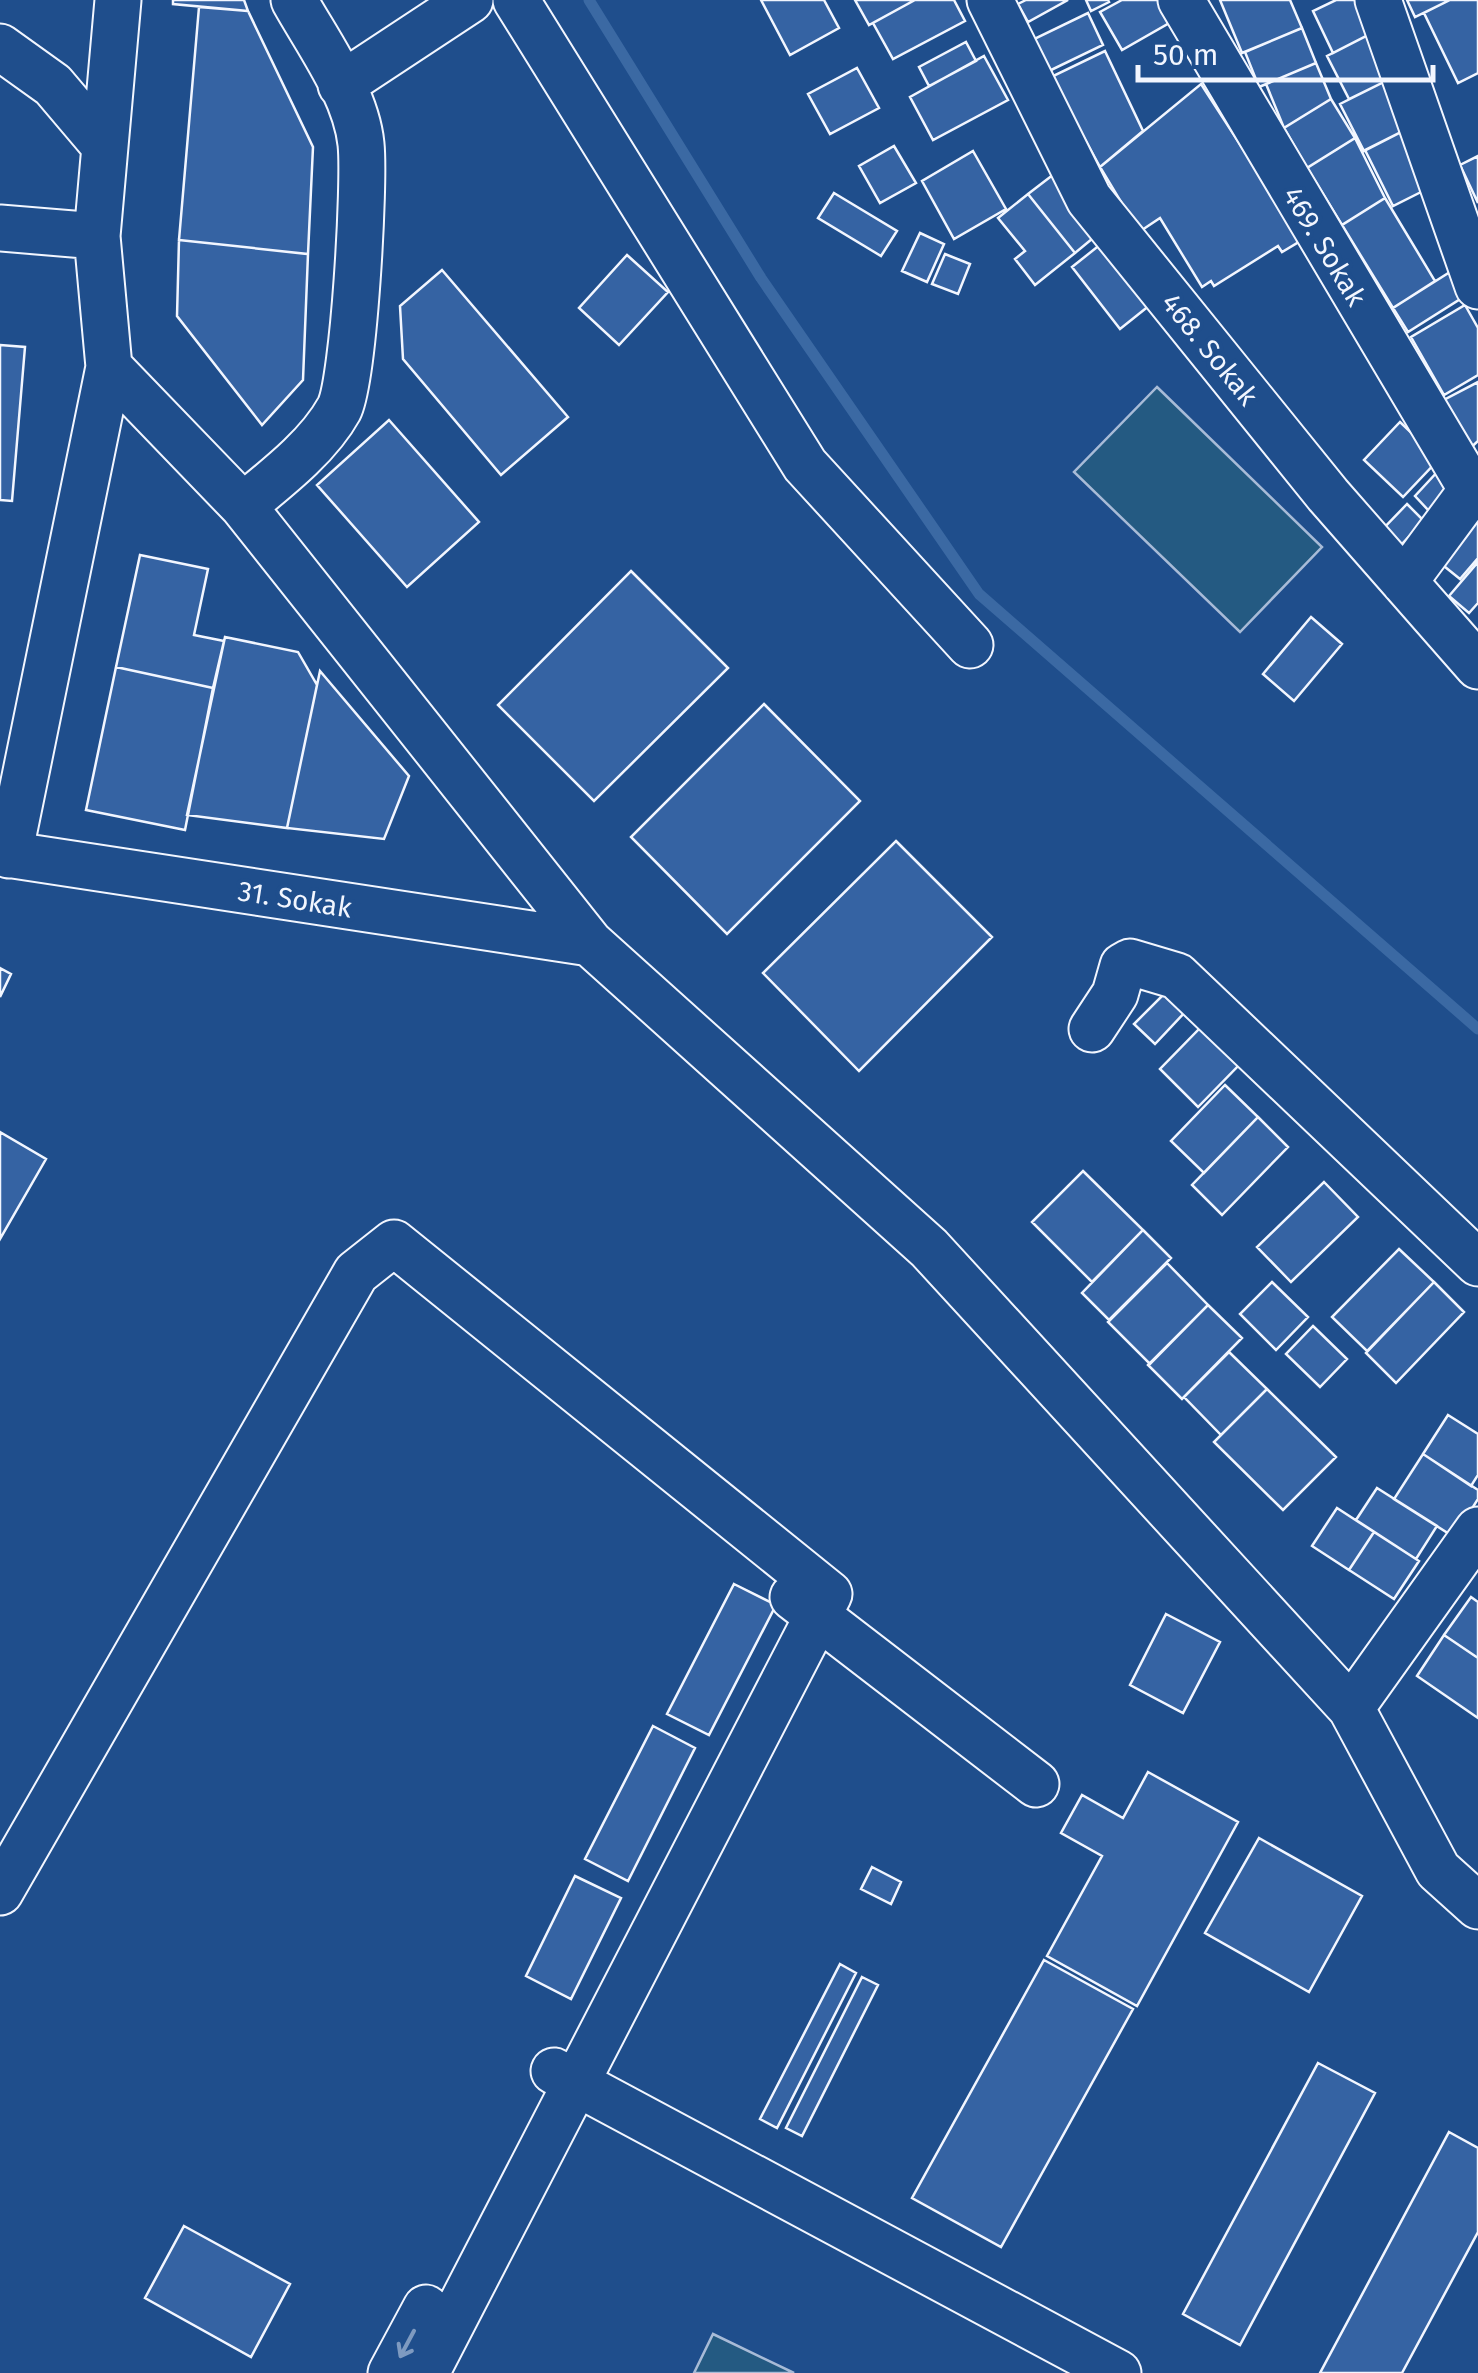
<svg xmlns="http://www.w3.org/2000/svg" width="1478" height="2373" viewBox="0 0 1478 2373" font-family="'Fira Sans',sans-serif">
  <rect width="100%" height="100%" fill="#1f4e8c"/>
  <path fill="#245a82" stroke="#a8bbd7" stroke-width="2.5" d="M 1157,387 L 1322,547 L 1240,632 L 1074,472 Z
    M 713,2334 L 794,2373 L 694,2373 Z"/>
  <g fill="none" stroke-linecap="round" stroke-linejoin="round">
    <path stroke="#3b69a3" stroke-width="11" d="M 589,0 L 761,278 L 979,594 L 1478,1029"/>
  </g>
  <path fill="#3563a3" stroke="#f2f6ff" stroke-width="2.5" d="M 173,0 L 244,0 L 248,11 L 173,4 Z
    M 761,0 L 824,0 L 839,28 L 790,55 Z
    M 855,0 L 915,0 L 869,25 Z
    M 915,0 L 954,0 L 965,21 L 893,59 L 873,23 Z
    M 1026,0 L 1068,0 L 1028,22 L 1018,4 Z
    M 1086,0 L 1108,0 L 1109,2 L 1091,11 Z
    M 1122,0 L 1167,0 L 1178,18 L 1122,50 L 1100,12 Z
    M 1220,0 L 1290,0 L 1302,28 L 1242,53 Z
    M 1336,0 L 1360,0 L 1376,31 L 1333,53 L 1313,11 Z
    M 1407,0 L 1450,0 L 1415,17 Z
    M 1450,0 L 1478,0 L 1478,73 L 1458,83 L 1424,13 Z
    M 199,7 L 248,11 L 313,147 L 308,254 L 179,240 Z
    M 1088,13 L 1103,45 L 1047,72 L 1032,40 Z
    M 1302,28 L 1316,63 L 1259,87 L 1245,52 Z
    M 1376,31 L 1398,75 L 1349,99 L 1327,56 Z
    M 966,42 L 976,61 L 929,86 L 919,67 Z
    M 1105,51 L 1143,131 L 1100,167 L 1051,77 Z
    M 984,56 L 1008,100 L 933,140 L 910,97 Z
    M 1316,63 L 1331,99 L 1284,128 L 1266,84 Z
    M 857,68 L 879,108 L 830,134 L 808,94 Z
    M 1390,79 L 1413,126 L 1364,151 L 1340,104 Z
    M 1201,84 L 1302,240 L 1282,252 L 1278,246 L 1214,286 L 1211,281 L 1202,287 L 1160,218 L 1139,232 L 1100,167 Z
    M 1331,99 L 1355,138 L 1307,168 L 1284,128 Z
    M 1413,126 L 1435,185 L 1393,206 L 1365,150 Z
    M 1355,138 L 1385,198 L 1342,225 L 1307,168 Z
    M 894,146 L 916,183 L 880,203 L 859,166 Z
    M 973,151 L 1006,209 L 954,239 L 922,181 Z
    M 1478,156 L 1478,203 L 1460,165 Z
    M 1058,171 L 1104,229 L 1075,253 L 1028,194 Z
    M 834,193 L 897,231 L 881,256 L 818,218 Z
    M 1028,194 L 1075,253 L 1035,285 L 1015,259 L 1025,251 L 998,218 Z
    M 1385,198 L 1435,281 L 1393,308 L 1342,225 Z
    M 920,233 L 944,244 L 927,282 L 902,271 Z
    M 179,240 L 308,254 L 303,380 L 262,425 L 177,316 Z
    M 1106,240 L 1155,301 L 1120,329 L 1072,267 Z
    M 945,254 L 970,264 L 958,294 L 932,284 Z
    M 627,255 L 668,292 L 619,345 L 579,308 Z
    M 442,270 L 568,417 L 501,475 L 403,359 L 400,306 Z
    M 1450,272 L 1465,296 L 1408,332 L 1393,308 Z
    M 1465,305 L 1478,328 L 1478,375 L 1444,395 L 1411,337 Z
    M 0,345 L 25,347 L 12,501 L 0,500 Z
    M 1478,382 L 1478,441 L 1465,453 L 1438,403 Z
    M 389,420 L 479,522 L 407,587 L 317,485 Z
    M 1400,422 L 1439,459 L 1403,497 L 1364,460 Z
    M 1440,469 L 1455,483 L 1429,511 L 1415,496 Z
    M 1478,492 L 1478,558 L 1460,579 L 1429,554 Z
    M 1407,504 L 1424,521 L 1397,549 L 1380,532 Z
    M 140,555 L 208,569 L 194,635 L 224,641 L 213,688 L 116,667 Z
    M 1478,562 L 1478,603 L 1469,613 L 1449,596 Z
    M 631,571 L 728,668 L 594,801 L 498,705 Z
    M 1311,617 L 1342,644 L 1294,701 L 1263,674 Z
    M 225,637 L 298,652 L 317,685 L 287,828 L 187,815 Z
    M 116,667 L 213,688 L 185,830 L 86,810 Z
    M 320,671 L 409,776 L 384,839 L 287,828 Z
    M 764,704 L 860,801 L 727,934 L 631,837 Z
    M 896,841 L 992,937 L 859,1071 L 763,973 Z
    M 0,968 L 11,974 L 0,997 Z
    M 1167,991 L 1187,1010 L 1155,1044 L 1134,1024 Z
    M 1202,1026 L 1241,1063 L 1198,1107 L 1160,1069 Z
    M 1225,1085 L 1258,1117 L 1204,1173 L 1171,1141 Z
    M 1258,1117 L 1288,1147 L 1222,1215 L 1192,1185 Z
    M 0,1132 L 46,1159 L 0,1239 Z
    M 1083,1171 L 1143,1230 L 1092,1282 L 1032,1222 Z
    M 1324,1182 L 1358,1217 L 1291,1282 L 1257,1247 Z
    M 1143,1230 L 1171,1258 L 1109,1320 L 1082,1293 Z
    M 1399,1249 L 1434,1282 L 1367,1351 L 1332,1317 Z
    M 1167,1263 L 1208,1305 L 1150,1364 L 1108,1322 Z
    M 1272,1282 L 1308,1317 L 1276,1350 L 1240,1314 Z
    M 1434,1282 L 1464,1312 L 1396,1383 L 1366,1353 Z
    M 1208,1305 L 1242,1338 L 1182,1399 L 1148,1365 Z
    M 1313,1326 L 1347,1359 L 1320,1387 L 1286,1354 Z
    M 1229,1352 L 1267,1389 L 1221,1435 L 1184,1397 Z
    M 1267,1389 L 1336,1457 L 1283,1510 L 1214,1442 Z
    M 1448,1415 L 1478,1434 L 1478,1475 L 1471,1486 L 1423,1454 Z
    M 1423,1454 L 1478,1490 L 1478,1499 L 1454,1537 L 1394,1499 Z
    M 1377,1488 L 1437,1526 L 1416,1559 L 1356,1520 Z
    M 1337,1508 L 1374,1532 L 1349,1570 L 1312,1546 Z
    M 1374,1532 L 1419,1561 L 1394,1599 L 1349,1570 Z
    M 734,1584 L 776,1605 L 709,1735 L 667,1714 Z
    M 1471,1597 L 1478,1602 L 1478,1658 L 1444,1635 Z
    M 1166,1614 L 1220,1642 L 1183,1713 L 1130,1685 Z
    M 1444,1635 L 1478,1658 L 1478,1718 L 1417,1676 Z
    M 653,1726 L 695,1748 L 628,1881 L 585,1859 Z
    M 1148,1772 L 1238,1822 L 1137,2006 L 1047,1956 L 1102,1856 L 1061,1833 L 1082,1795 L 1123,1818 Z
    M 1259,1838 L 1362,1896 L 1309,1992 L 1205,1933 Z
    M 872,1867 L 901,1882 L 891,1904 L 861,1889 Z
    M 575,1876 L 621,1898 L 571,1999 L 526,1976 Z
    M 1044,1960 L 1133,2009 L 1001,2247 L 912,2198 Z
    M 840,1964 L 856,1973 L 777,2128 L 760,2119 Z
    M 862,1977 L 878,1985 L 802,2136 L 786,2128 Z
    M 1318,2063 L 1375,2093 L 1240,2345 L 1183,2314 Z
    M 1449,2132 L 1478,2148 L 1478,2232 L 1402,2373 L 1320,2373 Z
    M 184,2226 L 290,2284 L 251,2357 L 145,2298 Z"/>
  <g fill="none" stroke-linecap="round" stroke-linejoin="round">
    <g stroke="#f2f6ff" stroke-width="49">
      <path id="minor" d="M 118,0 L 97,236 L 109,367 L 243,506 L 590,943 L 929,1248 L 1351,1708 L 1438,1870 L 1478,1906
        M 516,0 L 805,465 L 970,645
        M 990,0 L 1089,199 L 1328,495 L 1478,666
        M 1181,0 L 1472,490
        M 1378,0 L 1478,286
        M 0,47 L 53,85 L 103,144
        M 341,85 L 470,0
        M 0,228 L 97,236
        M 243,506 C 276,479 318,447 339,409 C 354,380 365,182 361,144 C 356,94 318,43 294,0
        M 1404,582 L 1478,482
        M 0,853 L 590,943
        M 9,855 L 109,367
        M 1092,1029 L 1115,994 L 1123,966 L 1130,962 L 1177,976 L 1478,1263
        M 793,1597 L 1036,1784
        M 1351,1708 L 1478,1530
        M 0,1892 L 356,1273 L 394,1243 L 829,1594 L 426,2373
        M 554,2071 L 1118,2373
        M 391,2373 L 426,2308"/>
    </g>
    <use href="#minor" stroke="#1f4e8c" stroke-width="45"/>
  </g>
  <defs><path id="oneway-shaft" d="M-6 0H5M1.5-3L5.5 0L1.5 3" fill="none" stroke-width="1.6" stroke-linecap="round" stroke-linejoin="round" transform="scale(2.5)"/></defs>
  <use stroke="#7e9ac0" href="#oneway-shaft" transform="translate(407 2344) rotate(118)"/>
  <g text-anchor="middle" stroke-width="8" stroke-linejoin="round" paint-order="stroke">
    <g font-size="28" fill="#f2f6ff" stroke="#1f4e8c">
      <text transform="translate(1325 246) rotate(59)" y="10">469. Sokak</text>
      <text transform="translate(1210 349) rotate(51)" y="10">468. Sokak</text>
      <text transform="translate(295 899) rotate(9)" y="10">31. Sokak</text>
    </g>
  </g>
  <path d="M1138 65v15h295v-15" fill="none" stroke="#f2f6ff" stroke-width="5"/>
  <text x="1153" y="65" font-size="30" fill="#f2f6ff" stroke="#1f4e8c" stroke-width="8" paint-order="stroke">50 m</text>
</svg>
